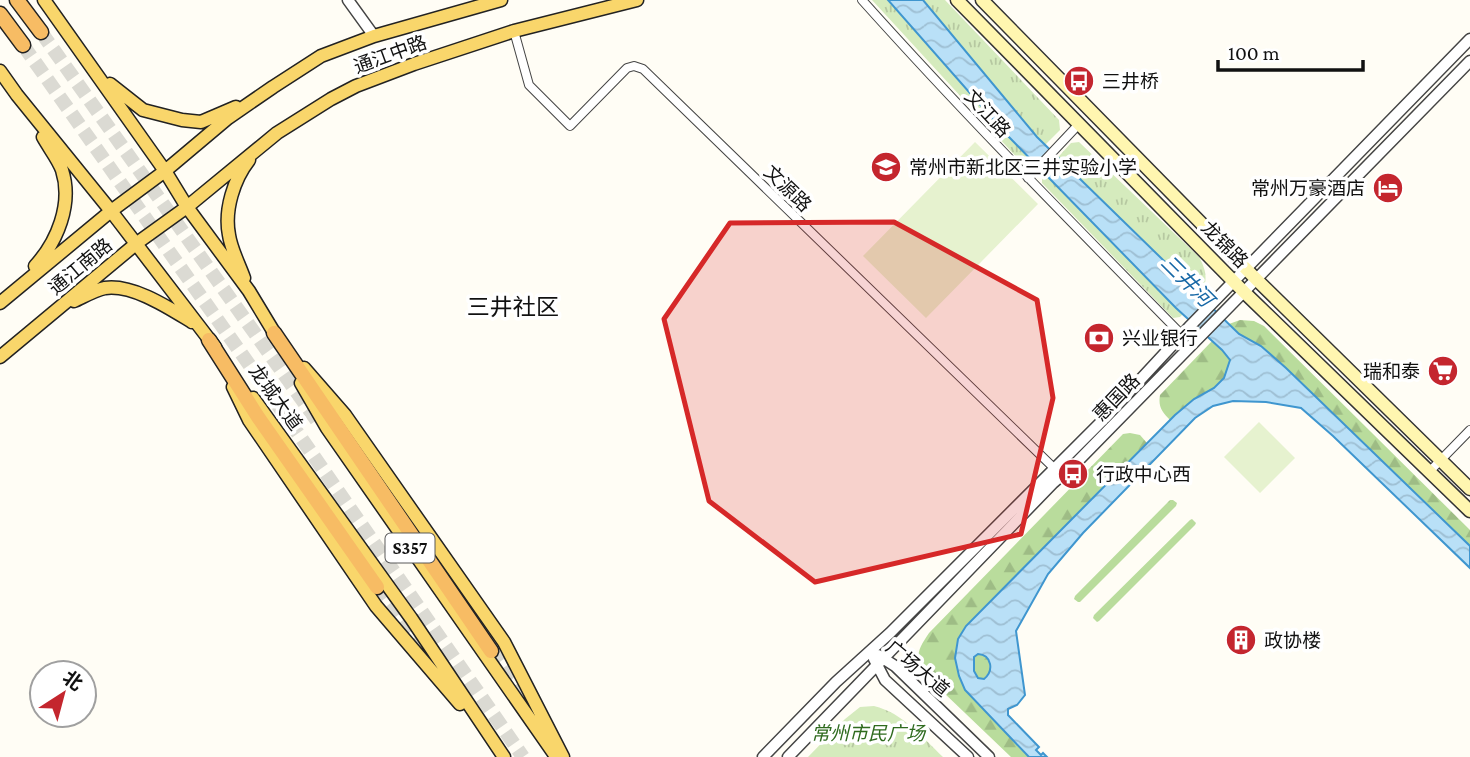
<svg xmlns="http://www.w3.org/2000/svg" width="1470" height="757" viewBox="0 0 1470 757" font-family="'Crimson Pro','Noto Sans SC',serif">
  <defs>
    <pattern id="forest-firs" width="22" height="20" patternUnits="userSpaceOnUse" patternTransform="scale(1.75)"><rect width="22" height="20" fill="#b9dc9c"/><path d="M5 1l3.5 6h-7zM16 11l3.5 6h-7z" fill="#9ebc85"/></pattern>
    <pattern id="park-tufts" width="24" height="20" patternUnits="userSpaceOnUse" patternTransform="scale(1.75)"><rect width="24" height="20" fill="#d5ebbd"/><path d="M3 7l-1-3M5 7V3M7 7l1-3M15 17l-1-3M17 17v-4M19 17l1-3" fill="none" stroke="#b6c8a1"/></pattern>
    <pattern id="water-waves" width="16" height="10" patternUnits="userSpaceOnUse" patternTransform="scale(1.75)"><rect width="16" height="10" fill="#b9e0f7"/><path d="M0 5q4-4 8 0t8 0" fill="none" stroke="#9ebfd3"/></pattern>
  </defs>
  <rect width="100%" height="100%" fill="#fffdf5"/>
  <path fill="url(#forest-firs)" d="M 1240,320 L 1254,321 L 1264,326 L 1470,530 L 1470,546 L 1286,368 L 1261,346 L 1239,334 L 1229,324 Z
    M 1212,341 L 1222,350 L 1230,360 L 1225,378 L 1214,388 L 1194,399 L 1170,420 C 1162,412 1158,407 1160,395 Z
    M 1130,433 L 1140,435 L 1147,443 L 966,626 L 958,639 L 965,690 L 1029,757 L 1011,757 L 920,670 C 916,653 919,648 929,633 L 1123,434 Z
    M 1170,500 L 1173,500 L 1177,503 L 1176,506 L 1080,602 L 1078,602 L 1074,599 L 1075,596 Z
    M 1192,519 L 1196,523 L 1195,525 L 1099,621 L 1097,622 L 1093,618 L 1094,615 L 1190,520 Z
    M 978,654 C 989,654 990,663 990,672 L 983,679 L 978,678 L 974,671 L 974,657 Z"/>
  <path fill="url(#park-tufts)" d="M 872,0 L 945,0 L 1059,120 L 1060,130 L 1027,163 L 1020,161 Z
    M 1079,142 L 1199,257 C 1215,285 1199,297 1180,317 L 1173,318 L 1042,183 L 1042,175 L 1071,143 Z
    M 874,706 C 903,713 922,737 943,757 L 808,757 L 845,719 L 860,707 Z"/>
  <path fill="#e6f2cf" d="M 975,142 L 1038,204 L 926,318 L 863,256 Z
    M 1259,422 L 1295,458 L 1260,493 L 1224,457 Z"/>
  <path fill="url(#water-waves)" stroke="#3f96cf" stroke-width="2" fill-rule="evenodd" d="M 888,0 L 923,0 L 1037,137 L 1239,334 L 1261,346 L 1286,368 L 1470,546 L 1470,568 L 1333,436 L 1301,408 L 1266,402 L 1233,401 L 1213,406 L 1195,418 L 1083,533 L 1048,574 L 1016,631 L 1025,695 L 1017,705 L 1008,709 L 1008,715 L 1039,747 L 1036,750 L 1041,755 L 1043,753 L 1047,757 L 1029,757 L 965,690 L 959,676 L 955,658 L 958,639 L 966,626 L 1175,415 L 1194,399 L 1214,388 L 1224,378 L 1230,360 L 1222,350 L 1176,308 L 1006,134 ZM 978,654 C 992,655 994,671 984,679 L 978,678 L 974,671 L 974,657 Z"/>
  <g fill="none" stroke-linecap="round" stroke-linejoin="round">
    <path stroke="#dbdad3" stroke-width="14" stroke-dasharray="14 7" stroke-linecap="butt" d="M 41,32 L 320,425
      M 23,45 L 299,435 L 523,757
      M 377,587 L 432,658
      M 491,651 L 538,716"/>
    <g stroke="#444" stroke-width="10">
      <path id="minor" d="M 862,0 C 965,115 1074,225 1182,335
        M 514,31 L 529,85 L 570,126 L 627,68 L 634,66 L 643,69 L 1057,471
        M 1028,178 L 1079,124
        M 1430,471 L 1470,430"/>
    </g>
    <g stroke="#444" stroke-width="13">
      <path id="tertiary" d="M 348,0 L 374,36
        M 878,655 L 895,666 L 989,757
        M 874,659 L 885,680 L 968,757
        M 763,757 L 836,682 L 890,633 L 1102,421 L 1191,325 L 1470,39
        M 788,757 L 1053,483 L 1076,463 C 1208,330 1339,196 1470,61"/>
    </g>
    <g stroke="#333" stroke-width="15">
      <path id="secondary" d="M 957,0 L 1244,292 L 1470,511
        M 982,0 L 1257,280 L 1470,489"/>
    </g>
    <g stroke="#222" stroke-width="15">
      <path id="primary" d="M 44,0 L 165,171 L 187,207 L 249,291 L 278,339
        M 0,71 L 17,95 L 111,211 L 215,347
        M 110,84 L 143,110 L 182,120 L 201,122 L 236,107
        M 35,266 C 57,242 73,204 62,170 C 58,159 49,148 43,137
        M 244,278 C 239,264 231,249 229,235 C 224,210 234,179 249,160
        M 74,301 C 83,297 95,290 105,288 C 133,284 169,308 192,322
        M 0,303 L 111,211 L 165,171 L 228,118 L 273,87 L 321,56 L 374,36 L 501,0
        M 0,357 L 137,243 L 187,207 L 277,133 L 331,99 L 356,86 L 414,64 L 514,31 L 637,0
        M 304,368 L 345,415 L 504,642 L 563,757
        M 301,383 L 327,428 L 555,755
        M 233,387 L 249,420 L 376,606 L 460,704
        M 253,398 L 411,618 L 504,757"/>
    </g>
    <g stroke="#222" stroke-width="17">
      <path id="trunk" d="M 17,0 L 41,32
        M 0,14 L 23,45
        M 274,333 L 491,651
        M 209,340 L 258,417 L 377,587"/>
    </g>
    <use href="#minor" stroke="#fff" stroke-width="8"/>
    <use href="#tertiary" stroke="#fff" stroke-width="10"/>
    <use href="#secondary" stroke="#fff6b0" stroke-width="12"/>
    <use href="#primary" stroke="#f9d66b" stroke-width="12"/>
    <use href="#trunk" stroke="#f7bc64" stroke-width="14"/>
  </g>
  <path fill="#d62828" fill-opacity="0.2" stroke="#d62828" stroke-width="5" stroke-linejoin="round" d="M 894,222 L 1037,300 L 1053,398 L 1021,534 L 815,582 L 709,501 L 664,319 L 730,223 Z"/>
  <defs>
    <g id="bus-disc" transform="scale(1.575)"><circle r="9.5" fill="#c4262e" stroke="#fff"/><path d="M-5-6H5V4H4V6H2V4H-2V6H-4V4H-5ZM-3.5-4V0h7V-4ZM-3.5 1.2v1.5H-2V1.2ZM2 1.2v1.5H3.5V1.2Z" fill="#fff"/></g>
    <g id="school-disc" transform="scale(1.575)"><circle r="9.5" fill="#c4262e" stroke="#fff"/><path d="M0-5L7-2L0 1L-7-2ZM-4 1L0 2.5L4 1V4Q0 6-4 4Z" fill="#fff"/></g>
    <g id="hotel-disc" transform="scale(1.575)"><circle r="9.5" fill="#c4262e" stroke="#fff"/><path d="M-6-4.5h1.5V1H6V5H4.5V3h-9V5H-6ZM-4 0a1.8 1.8 0 1 1 3.6 0ZM.5 0V-2.5h3Q6-2.5 6 0Z" fill="#fff"/></g>
    <g id="bank-disc" transform="scale(1.575)"><circle r="9.5" fill="#c4262e" stroke="#fff"/><path d="M-6-4H6V4H-6ZM0-2.3a2.3 2.3 0 1 0 0 4.6a2.3 2.3 0 1 0 0-4.6Z" fill="#fff"/></g>
    <g id="supermarket-disc" transform="scale(1.575)"><circle r="9.5" fill="#c4262e" stroke="#fff"/><path d="M-6-5.5h2.5l.6 2H6L4.5 2H-2.5L-4.4-4H-6ZM-1.5 3.2a1.3 1.3 0 1 0 .1 0ZM3 3.2a1.3 1.3 0 1 0 .1 0Z" fill="#fff"/></g>
    <g id="building-disc" transform="scale(1.575)"><circle r="9.5" fill="#c4262e" stroke="#fff"/><path d="M-4-6H4V6H1V3H-1V6H-4ZM-2.5-4.3h1.7v1.8h-1.7ZM.8-4.3h1.7v1.8H.8ZM-2.5-1h1.7V.8h-1.7ZM.8-1h1.7V.8H.8Z" fill="#fff"/></g>
  </defs>
  <g fill-rule="evenodd">
    <use href="#bus-disc" x="1079" y="81"/>
    <use href="#school-disc" x="886" y="167"/>
    <use href="#hotel-disc" x="1388" y="188"/>
    <use href="#bank-disc" x="1099" y="338"/>
    <use href="#supermarket-disc" x="1443" y="371"/>
    <use href="#bus-disc" x="1073" y="474"/>
    <use href="#building-disc" x="1241" y="640"/>
  </g>
  <g text-anchor="middle" stroke-width="7" stroke-linejoin="round" paint-order="stroke">
    <rect fill="#fff" stroke="#585858" stroke-width="2" x="385.5" y="533.5" width="49" height="29" rx="5"/>
    <g font-size="18" font-weight="bold" fill="#111">
      <text x="410" y="554">S357</text>
    </g>
    <g font-size="19" fill="#111" stroke="#fff">
      <text transform="translate(390 54) rotate(-20)" y="7">通江中路</text>
      <text transform="translate(988 113) rotate(47)" y="7">文江路</text>
      <text transform="translate(788 188) rotate(44)" y="7">文源路</text>
      <text transform="translate(1225 244) rotate(45)" y="7">龙锦路</text>
      <text transform="translate(80 266) rotate(-40)" y="7">通江南路</text>
      <text transform="translate(276 397) rotate(54)" y="7">龙城大道</text>
      <text transform="translate(1116 397) rotate(-46)" y="7">惠国路</text>
      <text transform="translate(918 668) rotate(40)" y="7">广场大道</text>
    </g>
    <g font-size="19" fill="#111" stroke="#fff" text-anchor="start">
      <text x="1102" y="88">三井桥</text>
      <text x="909" y="174">常州市新北区三井实验小学</text>
      <text x="1365" y="195" text-anchor="end">常州万豪酒店</text>
      <text x="1122" y="345">兴业银行</text>
      <text x="1420" y="378" text-anchor="end">瑞和泰</text>
      <text x="1096" y="481">行政中心西</text>
      <text x="1264" y="647">政协楼</text>
    </g>
    <g font-size="19" font-style="italic" fill="#2f6b1f" stroke="#fff">
      <text x="868" y="740">常州市民广场</text>
    </g>
    <g font-size="21" font-style="italic" fill="#1768a6" stroke="#fff">
      <text transform="translate(1187 281) rotate(45)" y="7">三井河</text>
    </g>
    <g font-size="23" fill="#111" stroke="#fff">
      <text x="513" y="315">三井社区</text>
    </g>
  </g>
  <g transform="translate(63 694) rotate(36)"><circle r="33" fill="#ffffff" stroke="#a0a0a0" stroke-width="2"/>
  <path d="M0-5L12 26L0 18L-12 26Z" fill="#c4262e"/>
  <text y="-10" font-size="19" font-weight="bold" text-anchor="middle" fill="#111111">北</text>
  </g>
  <path d="M1218 60v10h145v-10" fill="none" stroke="#111111" stroke-width="3.5"/>
  <text x="1228" y="60" font-size="21" fill="#111111" stroke="#ffffff" stroke-width="5" paint-order="stroke">100 m</text>
</svg>
